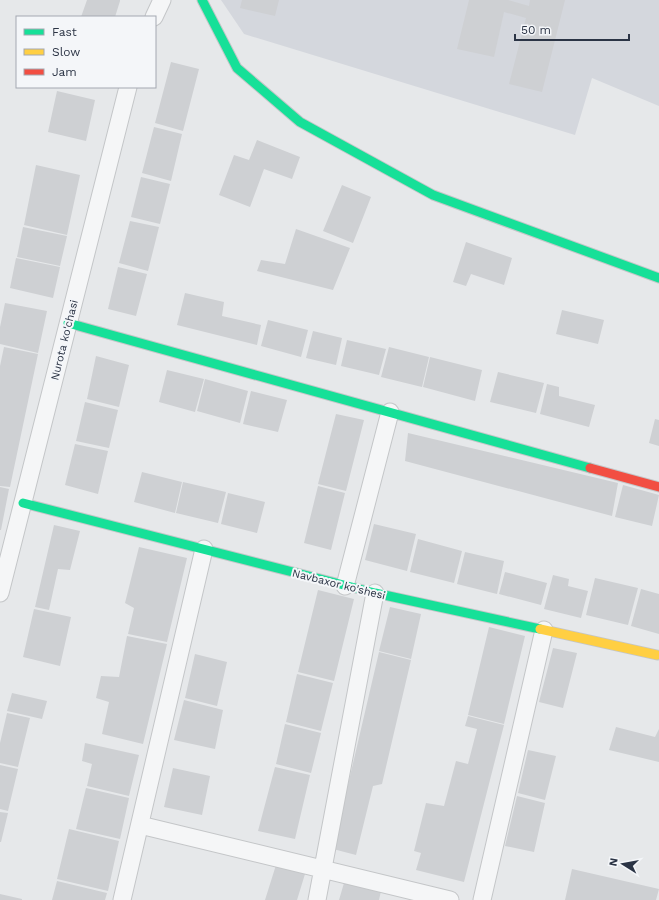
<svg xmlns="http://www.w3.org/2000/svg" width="659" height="900" viewBox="0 0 659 900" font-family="'Work Sans',sans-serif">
  <rect width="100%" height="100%" fill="#e6e8ea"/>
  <path fill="#d4d7dd" d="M 221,0 L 659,0 L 659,106 L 592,78 L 575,135 L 244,34 Z"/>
  <path fill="#ced0d3" d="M 87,0 L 120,0 L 120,1 L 115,17 L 81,17 Z
    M 242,0 L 279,0 L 275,16 L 240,8 Z
    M 469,0 L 508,0 L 529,6 L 530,0 L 565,0 L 542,92 L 509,84 L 526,18 L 504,12 L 494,57 L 457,49 Z
    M 171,62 L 199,69 L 183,131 L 155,123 Z
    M 57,91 L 95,100 L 86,141 L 48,132 Z
    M 154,127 L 182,134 L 171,181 L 142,173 Z
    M 257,140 L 300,157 L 292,179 L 264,169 L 250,207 L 219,195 L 234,155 L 249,160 Z
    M 36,165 L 80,175 L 67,235 L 24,225 Z
    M 141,177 L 170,184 L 160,224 L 131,217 Z
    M 342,185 L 371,197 L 353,243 L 323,231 Z
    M 130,221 L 159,227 L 148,271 L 119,263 Z
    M 23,227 L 67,236 L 60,266 L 17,257 Z
    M 296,229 L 350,248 L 333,290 L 257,271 L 261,260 L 285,264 Z
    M 466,242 L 512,258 L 504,285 L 471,274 L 466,286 L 453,282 Z
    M 16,258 L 60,267 L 53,298 L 10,288 Z
    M 118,267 L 147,274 L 136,316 L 108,309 Z
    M 185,293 L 224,302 L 222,316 L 261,325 L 257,345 L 177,325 Z
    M 5,303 L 47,311 L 38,353 L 0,344 L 0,327 Z
    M 562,310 L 604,320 L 598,344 L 556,334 Z
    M 268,320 L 308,330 L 301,357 L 261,346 Z
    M 313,331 L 342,338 L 336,365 L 306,358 Z
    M 347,340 L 386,349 L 379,375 L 341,366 Z
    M 4,347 L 38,354 L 10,487 L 0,486 L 0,366 Z
    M 389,347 L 429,357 L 422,387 L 381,377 Z
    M 96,356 L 129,365 L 119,407 L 87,399 Z
    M 430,357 L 482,370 L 475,401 L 423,387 Z
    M 167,370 L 204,379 L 195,412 L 159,402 Z
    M 498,372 L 544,383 L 536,413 L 490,402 Z
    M 205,379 L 248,391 L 240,423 L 197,411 Z
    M 547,384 L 559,387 L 559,396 L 595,405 L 589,427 L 540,414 Z
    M 251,391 L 287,400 L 278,432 L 243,424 Z
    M 85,402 L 118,410 L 109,448 L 76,441 Z
    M 336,414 L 364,420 L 346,491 L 318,484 Z
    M 655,419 L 659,420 L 659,446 L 649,443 Z
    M 408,433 L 618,483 L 612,516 L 405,461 Z
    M 75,444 L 108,451 L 98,494 L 65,485 Z
    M 142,472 L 182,482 L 175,513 L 134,502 Z
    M 183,482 L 226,492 L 218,523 L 176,513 Z
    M 623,485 L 659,495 L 652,526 L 615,517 Z
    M 318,486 L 345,493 L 331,550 L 304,543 Z
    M 0,487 L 9,489 L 1,530 L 0,530 Z
    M 228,493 L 265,502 L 257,533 L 221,524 Z
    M 374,524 L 416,534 L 407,571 L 365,560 Z
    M 54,525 L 80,531 L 70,570 L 58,569 L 49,610 L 35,607 Z
    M 418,539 L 462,551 L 454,583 L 410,572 Z
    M 139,547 L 187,558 L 167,642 L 128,634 L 134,608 L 125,603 Z
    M 465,552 L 504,561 L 497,594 L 457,584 Z
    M 505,572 L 547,583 L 541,605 L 499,594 Z
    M 553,575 L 569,579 L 568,586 L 588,591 L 581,618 L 544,609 Z
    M 595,578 L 638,588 L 628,625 L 586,615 Z
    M 641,589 L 659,594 L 659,634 L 631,626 Z
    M 318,590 L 354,599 L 334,681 L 298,672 Z
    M 390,607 L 421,614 L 411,659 L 379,651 Z
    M 34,609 L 71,617 L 60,666 L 23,657 Z
    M 489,627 L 525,636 L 504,724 L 468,715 Z
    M 127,636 L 167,644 L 143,744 L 102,734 L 109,702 L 96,698 L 101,676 L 119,677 Z
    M 553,648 L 577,653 L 563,708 L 539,702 Z
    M 379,652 L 411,660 L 382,784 L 373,786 L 356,855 L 333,849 Z
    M 195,654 L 227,662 L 217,706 L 185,698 Z
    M 297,674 L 333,683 L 321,731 L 286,722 Z
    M 12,693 L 47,701 L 42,719 L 7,711 Z
    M 184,700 L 223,710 L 215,749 L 174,740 Z
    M 7,713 L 30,718 L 18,767 L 0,763 L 0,743 Z
    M 468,716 L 504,725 L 464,882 L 416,870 L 421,853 L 414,851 L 426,803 L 444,806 L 456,761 L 468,764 L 477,729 L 465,726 Z
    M 285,724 L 321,733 L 311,773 L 276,764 Z
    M 616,727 L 655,737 L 659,729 L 659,762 L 609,750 Z
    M 85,743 L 139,755 L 129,796 L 87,786 L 92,764 L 82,761 Z
    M 528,750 L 556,756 L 545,800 L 518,793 Z
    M 0,765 L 18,769 L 8,811 L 0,809 Z
    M 275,767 L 310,775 L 295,839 L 258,831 Z
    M 173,768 L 210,776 L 202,815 L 164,807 Z
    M 86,788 L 129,798 L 120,839 L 76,829 Z
    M 517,796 L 545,803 L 534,852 L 505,846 Z
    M 0,812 L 8,813 L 1,842 L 0,842 Z
    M 69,829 L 119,841 L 108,891 L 57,879 Z
    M 276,865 L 305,874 L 297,900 L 265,900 Z
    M 572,869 L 659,889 L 656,900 L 565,900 Z
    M 57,881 L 107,893 L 105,900 L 52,900 Z
    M 344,883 L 381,891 L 379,900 L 339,900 Z
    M 0,894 L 22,899 L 22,900 L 0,900 Z"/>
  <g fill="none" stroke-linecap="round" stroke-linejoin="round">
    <g stroke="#c4c6c8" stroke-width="19">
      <path id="street" d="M 154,17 L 162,0
        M 345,586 L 390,412
        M 0,593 L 128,87
        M 140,825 L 450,900
        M 122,900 L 204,549
        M 317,900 L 375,593
        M 482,900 L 544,630"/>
    </g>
    <g stroke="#c4c6c8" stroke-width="11">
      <path id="fast" d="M 202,0 L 237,68 L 300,122 L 433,195 L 659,278
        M 68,323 L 590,468
        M 23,503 L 375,593 L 540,629"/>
    </g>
    <g stroke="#c4c6c8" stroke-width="11">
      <path id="slow" d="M 540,629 L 657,655"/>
    </g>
    <g stroke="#c4c6c8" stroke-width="11">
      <path id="jam" d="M 590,468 L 659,487"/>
    </g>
    <use href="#street" stroke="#f5f6f7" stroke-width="17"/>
    <use href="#fast" stroke="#16e098" stroke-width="9"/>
    <use href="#slow" stroke="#ffcf43" stroke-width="9"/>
    <use href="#jam" stroke="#f24e42" stroke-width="9"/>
  </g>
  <g text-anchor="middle" stroke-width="4" stroke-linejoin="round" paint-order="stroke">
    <g font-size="11" fill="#2b3445" stroke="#f4f6f9">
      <text transform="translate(64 340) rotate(-76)" y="4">Nurota ko'chasi</text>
      <text transform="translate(339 584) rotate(14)" y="4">Navbaxor ko'shesi</text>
    </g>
  </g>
  <rect x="16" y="16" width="140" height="72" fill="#f4f6f9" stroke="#a4a8b1"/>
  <rect x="24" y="29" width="20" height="6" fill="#16e098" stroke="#a4a8b1"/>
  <text x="52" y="36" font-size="12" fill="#2b3445">Fast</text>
  <rect x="24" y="49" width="20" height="6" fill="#ffcf43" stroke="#a4a8b1"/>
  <text x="52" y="56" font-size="12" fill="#2b3445">Slow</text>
  <rect x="24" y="69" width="20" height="6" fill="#f24e42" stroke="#a4a8b1"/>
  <text x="52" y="76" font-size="12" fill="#2b3445">Jam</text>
  <g transform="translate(623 864) rotate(281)" stroke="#f4f6f9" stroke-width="3" paint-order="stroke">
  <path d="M0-3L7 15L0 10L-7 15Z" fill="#2b3445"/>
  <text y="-6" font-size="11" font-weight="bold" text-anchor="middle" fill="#2b3445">N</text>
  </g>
  <path d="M515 34v6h114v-6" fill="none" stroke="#2b3445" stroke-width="2"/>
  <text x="521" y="34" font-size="12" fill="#2b3445" stroke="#f4f6f9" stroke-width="3" paint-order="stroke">50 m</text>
</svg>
